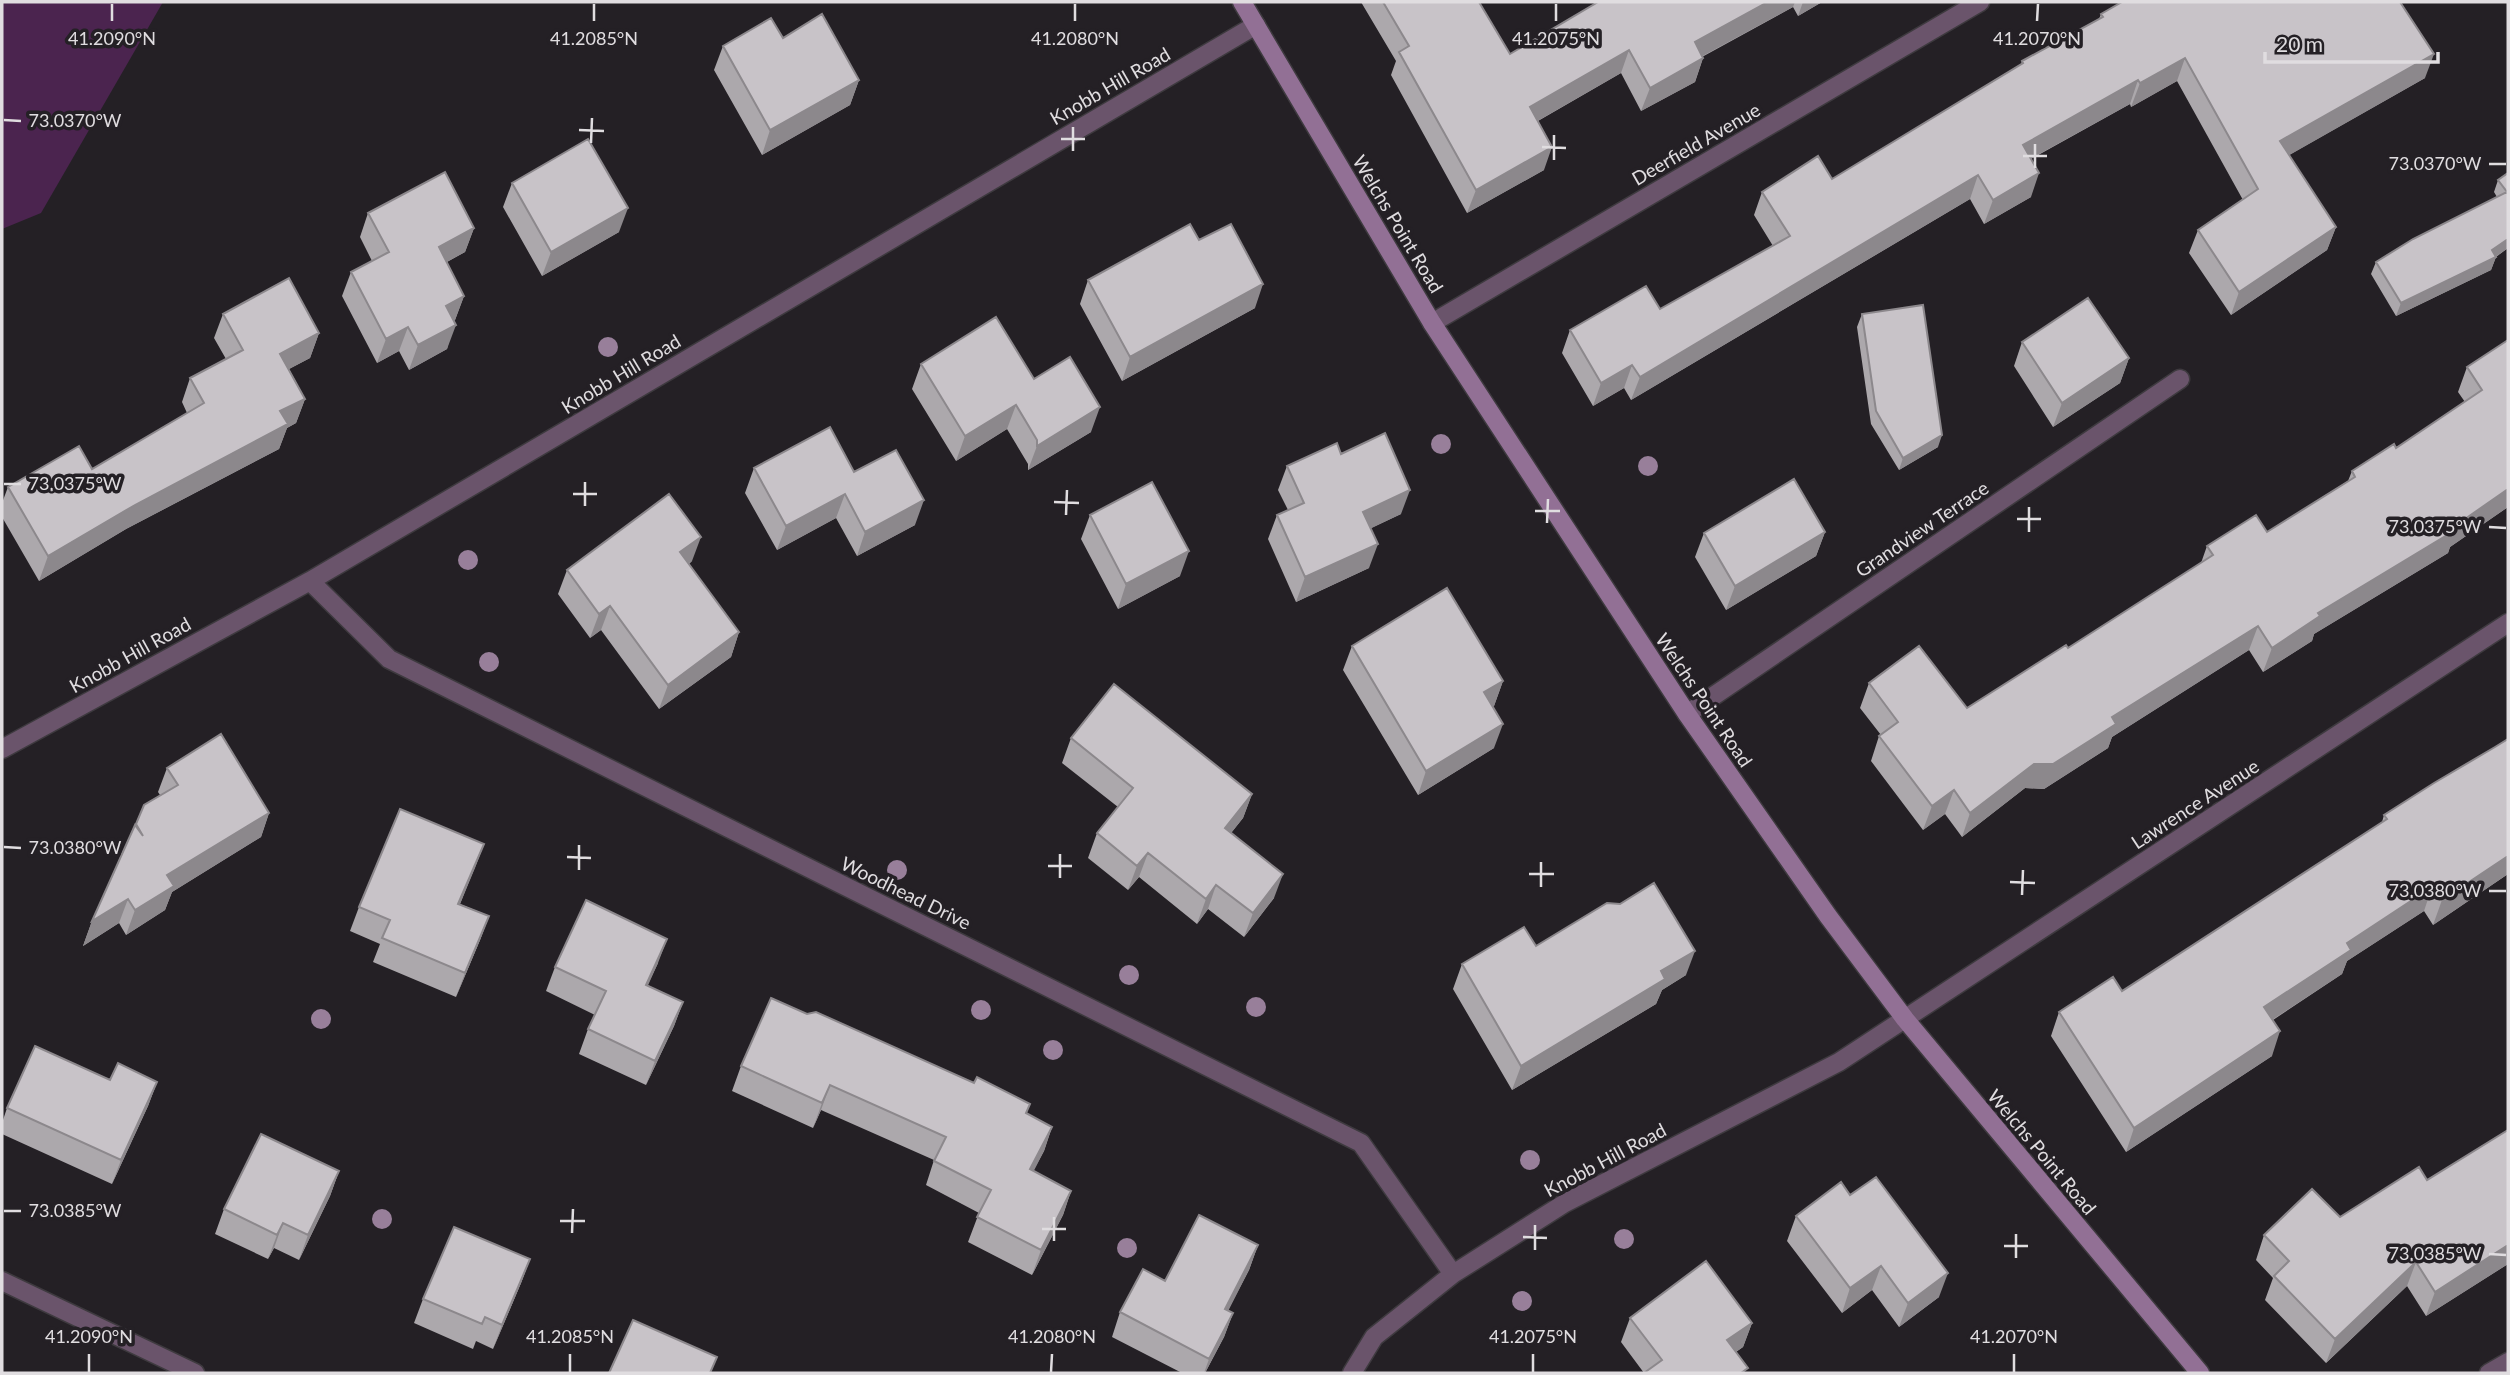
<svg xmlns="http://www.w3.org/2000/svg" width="2510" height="1375" viewBox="0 0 2510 1375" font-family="Lato,sans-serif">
  <rect width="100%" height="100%" fill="#242025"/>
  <path fill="#4b244f" d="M 2,2 L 163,2 L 41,213 L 2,229 Z"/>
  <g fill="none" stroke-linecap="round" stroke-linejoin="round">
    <g stroke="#3e3a3f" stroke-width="21">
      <path id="street" d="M 1432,323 L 1980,2
        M 310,581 L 389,659 L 1361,1143 L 1453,1274
        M 1687,714 L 2180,379
        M 2,749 L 310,581 L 1256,25
        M 2,1281 L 195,1373
        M 1352,1373 L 1374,1337 L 1453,1274 L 1565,1203 L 1839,1062 L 2508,623
        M 2489,1373 L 2508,1362"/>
    </g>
    <g stroke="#3e3a3f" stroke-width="21">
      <path id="secondary" d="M 1242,2 L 1432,323 L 1687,714 L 1828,916 L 1905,1019 L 2200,1373"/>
    </g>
    <use href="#street" stroke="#6a546b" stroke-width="18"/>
    <use href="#secondary" stroke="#927095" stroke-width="18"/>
  </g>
  <g fill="#987f9a">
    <circle cx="608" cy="347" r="10"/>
    <circle cx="1441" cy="444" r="10"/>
    <circle cx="1648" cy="466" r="10"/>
    <circle cx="468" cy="560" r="10"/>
    <circle cx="489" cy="662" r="10"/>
    <circle cx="897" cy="870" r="10"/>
    <circle cx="1129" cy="975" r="10"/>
    <circle cx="1256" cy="1007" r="10"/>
    <circle cx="981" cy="1010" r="10"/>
    <circle cx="321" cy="1019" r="10"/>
    <circle cx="1053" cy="1050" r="10"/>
    <circle cx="1530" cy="1160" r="10"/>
    <circle cx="382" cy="1219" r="10"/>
    <circle cx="1624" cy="1239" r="10"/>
    <circle cx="1127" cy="1248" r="10"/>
    <circle cx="1522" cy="1301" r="10"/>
  </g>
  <path fill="#aca8ac" d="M 1361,2 L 1479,2 L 1510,54 L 1598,2 L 1822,2 L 1798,16 L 1793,7 L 1702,57 L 1703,58 L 1695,82 L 1641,111 L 1621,73 L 1538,121 L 1544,170 L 1467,213 L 1391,75 L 1396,61 Z
    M 2101,14 L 2425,78 L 2289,155 L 2336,227 L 2327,250 L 2231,315 L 2189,253 L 2198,230 L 2243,200 L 2177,81 L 2131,107 L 2130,104 L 2031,159 L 2031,197 L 1984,224 L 1970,199 L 1631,400 L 1624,388 L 1593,406 L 1562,353 L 1570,330 L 1660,309 L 1773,246 L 1754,215 L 1762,192 L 1832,179 L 2021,64 L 2022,61 L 2099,19 Z
    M 783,38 L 859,80 L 850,105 L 762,155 L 714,70 L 723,46 Z
    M 2508,173 L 2508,248 L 2496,257 L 2491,270 L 2396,316 L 2371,274 L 2376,262 L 2497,197 L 2494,192 L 2498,180 Z
    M 512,183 L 619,232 L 542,276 L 503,207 Z
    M 368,213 L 474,228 L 465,252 L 447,262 L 464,296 L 455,320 L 454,321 L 447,349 L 409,370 L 399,351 L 377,363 L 342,296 L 351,272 L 372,261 L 360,237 Z
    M 1199,240 L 1255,308 L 1122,381 L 1080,304 L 1088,280 Z
    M 223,314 L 319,333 L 310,358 L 289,369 L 305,399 L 296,423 L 287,428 L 279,449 L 126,529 L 39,581 L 2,517 L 2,503 L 8,487 L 92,469 L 187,413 L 182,402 L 190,378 L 226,359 L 214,338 Z
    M 1862,314 L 1938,447 L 1899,470 L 1871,424 L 1857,327 Z
    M 2508,340 L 2508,507 L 2450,547 L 2448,553 L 2314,634 L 2312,641 L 2263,672 L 2249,650 L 2112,737 L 2108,748 L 2044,789 L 2025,788 L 1962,837 L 1945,814 L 1923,830 L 1871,761 L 1879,736 L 1881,735 L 1860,708 L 1869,683 L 1967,708 L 2068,648 L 2201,563 L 2207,546 L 2267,532 L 2348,481 L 2352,471 L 2396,448 L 2465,402 L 2458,392 L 2467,367 Z
    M 2022,342 L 2129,358 L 2120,383 L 2053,427 L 2014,366 Z
    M 921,364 L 1034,379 L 1091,432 L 1028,470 L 1028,464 L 1007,429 L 956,461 L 912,389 Z
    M 1341,454 L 1401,514 L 1371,528 L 1369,568 L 1296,602 L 1268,539 L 1277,515 L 1288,510 L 1278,490 L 1287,466 Z
    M 754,468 L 854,472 L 915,525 L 857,556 L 836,518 L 777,550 L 745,493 Z
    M 1090,515 L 1180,576 L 1118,609 L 1081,539 Z
    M 1825,532 L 1816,556 L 1726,610 L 1695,557 L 1704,533 Z
    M 692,561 L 689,564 L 739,632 L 731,657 L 659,709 L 601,630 L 590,638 L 558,594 L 567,570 Z
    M 1352,646 L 1503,681 L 1494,706 L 1492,707 L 1494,748 L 1418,795 L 1343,670 Z
    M 1071,738 L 1252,794 L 1243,818 L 1231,833 L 1274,898 L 1244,937 L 1208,909 L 1197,924 L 1139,877 L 1128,890 L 1088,858 L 1097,833 L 1118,807 L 1062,763 Z
    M 2508,739 L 2508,874 L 2433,925 L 2424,911 L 2347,961 L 2342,974 L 2273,1020 L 2272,1056 L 2126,1152 L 2051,1036 L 2059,1012 L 2122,991 L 2382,822 L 2384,815 Z
    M 167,768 L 269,813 L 261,837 L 172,892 L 165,910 L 126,935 L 119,923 L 83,946 L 92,921 L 144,805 L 160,795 L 158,792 Z
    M 484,844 L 460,904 L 489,916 L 480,940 L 456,997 L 373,962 L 380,944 L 350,931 L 359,907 Z
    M 1536,946 L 1686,975 L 1662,990 L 1656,1004 L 1512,1090 L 1453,989 L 1462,964 Z
    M 658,963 L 647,986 L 683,1002 L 674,1026 L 646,1085 L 579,1054 L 588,1029 L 595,1015 L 546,991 L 555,967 Z
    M 741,1066 L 1026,1113 L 1052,1127 L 1044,1151 L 1033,1171 L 1071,1191 L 1063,1215 L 1032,1275 L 968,1242 L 979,1213 L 926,1185 L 934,1160 L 821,1110 L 813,1128 L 732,1091 Z
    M 157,1082 L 148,1106 L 112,1184 L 2,1134 L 2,1123 L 7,1108 Z
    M 2508,1130 L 2508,1264 L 2426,1316 L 2407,1286 L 2326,1363 L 2265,1300 L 2273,1278 L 2256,1260 L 2264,1235 L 2340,1217 L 2427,1180 Z
    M 339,1171 L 330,1196 L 299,1260 L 274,1248 L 268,1259 L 215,1234 L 224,1209 Z
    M 1850,1195 L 1939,1297 L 1899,1327 L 1872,1290 L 1842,1313 L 1787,1241 L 1796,1216 Z
    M 1258,1245 L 1249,1270 L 1228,1310 L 1233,1313 L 1224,1337 L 1205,1373 L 1182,1373 L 1112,1337 L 1120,1312 Z
    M 530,1259 L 521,1283 L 493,1349 L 476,1341 L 473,1349 L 414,1323 L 423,1299 Z
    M 1630,1318 L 1752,1323 L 1743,1347 L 1736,1352 L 1644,1373 L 1621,1342 Z"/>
  <path fill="#8c888c" d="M 1768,2 L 1795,2 L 1793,7 L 1686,65 L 1695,42 Z
    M 1803,2 L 1822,2 L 1798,16 Z
    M 1629,50 L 1621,73 L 1522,130 L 1530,107 Z
    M 2434,54 L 2425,78 L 2272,165 L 2280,141 Z
    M 1703,58 L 1695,82 L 1641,111 L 1650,88 Z
    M 2185,58 L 2177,81 L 2131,107 L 2140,83 Z
    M 859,80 L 850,105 L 762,155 L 770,130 Z
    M 2138,80 L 2130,104 L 2014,168 L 2023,145 Z
    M 1552,147 L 1544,170 L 1467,213 L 1476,190 Z
    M 2039,173 L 2031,197 L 1984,224 L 1993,200 Z
    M 1978,175 L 1970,199 L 1631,400 L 1640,377 Z
    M 628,208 L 619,232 L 542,276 L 551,252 Z
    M 2336,227 L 2327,250 L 2231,315 L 2239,292 Z
    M 474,228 L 465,252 L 430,271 L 439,247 Z
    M 2508,239 L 2508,248 L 2491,260 L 2496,257 L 2491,270 L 2396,316 L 2401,303 L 2492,250 Z
    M 1263,284 L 1255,308 L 1122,381 L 1130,357 Z
    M 464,296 L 455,320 L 437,330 L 446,306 Z
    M 456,325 L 447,349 L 409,370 L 418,345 Z
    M 408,327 L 399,351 L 377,363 L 386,339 Z
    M 319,333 L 310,358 L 272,378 L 280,354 Z
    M 2129,358 L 2120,383 L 2053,427 L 2062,403 Z
    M 1632,365 L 1624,388 L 1593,406 L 1601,383 Z
    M 305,399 L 296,423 L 287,428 L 279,449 L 126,529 L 39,581 L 48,556 L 280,411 Z
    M 1016,405 L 1007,429 L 956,461 L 965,436 Z
    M 1100,407 L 1091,432 L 1028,470 L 1037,446 Z
    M 1942,435 L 1938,447 L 1899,470 L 1903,458 Z
    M 2508,489 L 2508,507 L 2450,547 L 2448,553 L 2314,634 L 2312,641 L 2263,672 L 2272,648 L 2318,613 L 2455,526 Z
    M 1410,490 L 1401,514 L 1355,536 L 1363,512 Z
    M 845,494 L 836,518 L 777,550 L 786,526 Z
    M 924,500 L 915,525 L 857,556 L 865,532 Z
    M 1825,532 L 1816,556 L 1726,610 L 1735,586 Z
    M 701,537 L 692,561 L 671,576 L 680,552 Z
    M 1378,544 L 1369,568 L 1296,602 L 1305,577 Z
    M 1189,551 L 1180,576 L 1118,609 L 1126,584 Z
    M 610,606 L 601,630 L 590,638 L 599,614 Z
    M 2258,626 L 2249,650 L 2112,737 L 2108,748 L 2044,789 L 2025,788 L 1962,837 L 1970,813 L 2034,764 L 2112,717 Z
    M 739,632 L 731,657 L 659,709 L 668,685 Z
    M 1503,681 L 1494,706 L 1475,717 L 1484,692 Z
    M 1503,724 L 1494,748 L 1418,795 L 1426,771 Z
    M 1954,790 L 1945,814 L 1923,830 L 1932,806 Z
    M 1252,794 L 1243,818 L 1216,852 L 1225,828 Z
    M 269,813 L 261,837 L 172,892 L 165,910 L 126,935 L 135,910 L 167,875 Z
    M 484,844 L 475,868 L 450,928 L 458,904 Z
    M 1148,853 L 1139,877 L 1128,890 L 1137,866 Z
    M 2508,856 L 2508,874 L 2433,925 L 2442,900 Z
    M 1283,874 L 1274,898 L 1244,937 L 1253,913 Z
    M 1216,885 L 1208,909 L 1197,924 L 1206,899 Z
    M 2432,887 L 2424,911 L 2347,961 L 2342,974 L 2255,1031 L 2264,1007 L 2347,943 Z
    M 128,899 L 119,923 L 83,946 L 92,921 Z
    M 489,916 L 480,940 L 456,997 L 465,973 Z
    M 667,939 L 658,963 L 637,1010 L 646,985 Z
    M 1695,951 L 1686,975 L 1662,990 L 1656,1004 L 1512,1090 L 1521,1066 L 1661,971 Z
    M 683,1002 L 674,1026 L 646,1085 L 655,1061 Z
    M 2280,1031 L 2272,1056 L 2126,1152 L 2134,1128 Z
    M 157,1082 L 148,1106 L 112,1184 L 121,1160 Z
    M 830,1085 L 821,1110 L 813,1128 L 822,1103 Z
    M 1052,1127 L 1044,1151 L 1022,1194 L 1030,1169 Z
    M 339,1171 L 330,1196 L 299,1260 L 308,1235 Z
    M 1071,1191 L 1063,1215 L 1032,1275 L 1041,1250 Z
    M 283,1223 L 274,1248 L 268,1259 L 277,1235 Z
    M 1258,1245 L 1249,1270 L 1217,1333 L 1225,1309 Z
    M 2508,1245 L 2508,1264 L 2426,1316 L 2435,1292 Z
    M 530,1259 L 521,1283 L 493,1349 L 502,1325 Z
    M 2416,1262 L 2407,1286 L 2326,1363 L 2335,1339 Z
    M 1881,1266 L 1872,1290 L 1842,1313 L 1850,1288 Z
    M 1948,1273 L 1939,1297 L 1899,1327 L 1908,1303 Z
    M 1233,1313 L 1224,1337 L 1205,1373 L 1204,1373 L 1209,1359 Z
    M 1752,1323 L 1743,1347 L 1718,1364 L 1727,1340 Z"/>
  <path fill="#c8c3c8" stroke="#8c888c" stroke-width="2" d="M 1383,2 L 1479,2 L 1510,54 L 1598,2 L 1768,2 L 1695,42 L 1703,58 L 1650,88 L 1629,50 L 1530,107 L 1552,147 L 1476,190 L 1399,52 L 1409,46 Z
    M 2122,2 L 2400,2 L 2434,54 L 2280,141 L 2336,227 L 2239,292 L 2198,230 L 2258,189 L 2185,58 L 2140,83 L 2138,80 L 2023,145 L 2039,173 L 1993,200 L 1978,175 L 1640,377 L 1632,365 L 1601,383 L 1570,330 L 1646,286 L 1660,309 L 1790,236 L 1762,192 L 1818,156 L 1832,179 L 2023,63 L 2022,61 L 2103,17 L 2101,14 Z
    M 822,14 L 859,80 L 770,130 L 723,46 L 771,18 L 783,38 Z
    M 588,139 L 628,208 L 551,252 L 512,183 Z
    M 445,172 L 474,228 L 439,247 L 464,296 L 446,306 L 456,325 L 418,345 L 408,327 L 386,339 L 351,272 L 389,252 L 368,213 Z
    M 2508,173 L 2508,239 L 2492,250 L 2496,257 L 2401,303 L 2376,262 L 2413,239 L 2507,192 L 2498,180 Z
    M 1190,224 L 1199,240 L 1231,224 L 1263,284 L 1130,357 L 1088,280 Z
    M 289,278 L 319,333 L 280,354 L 305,399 L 280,411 L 288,424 L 135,505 L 48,556 L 8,487 L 79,446 L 92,469 L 204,403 L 190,378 L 243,350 L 223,314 Z
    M 2088,298 L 2129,358 L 2062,403 L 2022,342 Z
    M 1923,305 L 1942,435 L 1903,458 L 1876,411 L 1862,314 Z
    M 996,317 L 1034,379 L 1070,357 L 1100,407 L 1037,446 L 1037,440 L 1016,405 L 965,436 L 921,364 Z
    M 2508,340 L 2508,489 L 2455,526 L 2457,529 L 2318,613 L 2320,616 L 2272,648 L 2258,626 L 2112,717 L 2116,724 L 2053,764 L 2034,764 L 1970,813 L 1954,790 L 1932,806 L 1879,736 L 1898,722 L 1869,683 L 1919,646 L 1967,708 L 2066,645 L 2068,648 L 2213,555 L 2207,546 L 2256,515 L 2267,532 L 2355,477 L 2352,471 L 2394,444 L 2396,448 L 2482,390 L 2467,367 Z
    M 830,427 L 854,472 L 896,450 L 924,500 L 865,532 L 845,494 L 786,526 L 754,468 Z
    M 1385,433 L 1410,490 L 1363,512 L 1378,544 L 1305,577 L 1277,515 L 1304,503 L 1287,466 L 1337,443 L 1341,454 Z
    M 1794,479 L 1825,532 L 1735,586 L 1704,533 Z
    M 1152,482 L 1189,551 L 1126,584 L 1090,515 Z
    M 669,494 L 701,537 L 680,552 L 739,632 L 668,685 L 610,606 L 599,614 L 567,570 Z
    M 1447,588 L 1503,681 L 1484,692 L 1503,724 L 1426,771 L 1352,646 Z
    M 1114,684 L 1252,794 L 1225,828 L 1283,874 L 1253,913 L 1216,885 L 1206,899 L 1148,853 L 1137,866 L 1097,833 L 1133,788 L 1071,738 Z
    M 221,734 L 269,813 L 167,875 L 174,886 L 135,910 L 128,899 L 92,921 L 135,825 L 143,836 L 136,824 L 144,805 L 178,785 L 167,768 Z
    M 2508,739 L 2508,856 L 2442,900 L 2432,887 L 2347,943 L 2351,950 L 2264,1007 L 2280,1031 L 2134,1128 L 2059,1012 L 2113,977 L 2122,991 L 2387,819 L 2384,815 L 2434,783 L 2495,747 Z
    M 400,809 L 484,844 L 458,904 L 489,916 L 465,973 L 382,938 L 390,920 L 359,907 Z
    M 1654,883 L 1695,951 L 1661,971 L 1665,979 L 1521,1066 L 1462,964 L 1524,927 L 1536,946 L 1607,903 L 1620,904 Z
    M 586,900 L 667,939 L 646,985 L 683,1002 L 655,1061 L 588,1029 L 606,991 L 555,967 Z
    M 771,998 L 807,1014 L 816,1012 L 974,1083 L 977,1077 L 1030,1104 L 1026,1113 L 1052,1127 L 1030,1169 L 1071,1191 L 1041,1250 L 977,1217 L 991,1190 L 934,1161 L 946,1137 L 830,1085 L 822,1103 L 741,1066 Z
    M 35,1046 L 110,1080 L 118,1063 L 157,1082 L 121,1160 L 7,1108 Z
    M 2508,1130 L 2508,1245 L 2435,1292 L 2416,1262 L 2335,1339 L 2274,1276 L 2289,1261 L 2264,1235 L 2312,1189 L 2340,1217 L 2419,1167 L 2427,1180 Z
    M 261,1134 L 339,1171 L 308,1235 L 283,1223 L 277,1235 L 224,1209 Z
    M 1876,1177 L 1948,1273 L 1908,1303 L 1881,1266 L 1850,1288 L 1796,1216 L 1841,1182 L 1850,1195 Z
    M 1199,1215 L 1258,1245 L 1225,1309 L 1233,1313 L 1209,1359 L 1120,1312 L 1143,1269 L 1165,1281 Z
    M 454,1227 L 530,1259 L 502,1325 L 485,1317 L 482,1324 L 423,1299 Z
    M 1706,1261 L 1752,1323 L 1727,1340 L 1748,1368 L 1741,1373 L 1644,1373 L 1662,1360 L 1630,1318 Z
    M 633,1320 L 717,1357 L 710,1373 L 609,1373 Z"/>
  <path fill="none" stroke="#e0dde0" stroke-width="2.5" d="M 112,21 L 112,4M 594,21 L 594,4M 1075,21 L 1075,4M 1556,21 L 1556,4M 2037,21 L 2038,4M 4,120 L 21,121M 579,130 L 604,131M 1061,139 L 1085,139M 591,143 L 592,118M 1542,147 L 1566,148M 1073,151 L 1073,127M 2023,156 L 2047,156M 1554,160 L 1554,135M 2489,164 L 2506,164M 2035,168 L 2035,144M 4,484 L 21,484M 573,494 L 597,494M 1054,502 L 1079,503M 585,506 L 585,482M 1535,511 L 1560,511M 1066,515 L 1067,490M 2017,519 L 2041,519M 1547,523 L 1548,499M 2489,527 L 2506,528M 2029,532 L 2029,507M 4,847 L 21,848M 567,857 L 591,858M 1048,866 L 1072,866M 579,870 L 579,845M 1529,874 L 1554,874M 1060,878 L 1060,854M 2010,882 L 2035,883M 1541,887 L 1541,862M 2489,891 L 2506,891M 2022,895 L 2023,870M 4,1211 L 21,1211M 560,1221 L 585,1221M 1042,1229 L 1066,1229M 572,1233 L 573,1209M 1523,1237 L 1547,1238M 1054,1241 L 1054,1217M 2004,1246 L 2028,1246M 1535,1250 L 1535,1225M 2489,1254 L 2506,1255M 2016,1258 L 2016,1234M 89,1372 L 89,1354M 570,1372 L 570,1354M 1051,1372 L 1052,1354M 1533,1372 L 1533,1354M 2014,1372 L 2014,1354"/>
  <g text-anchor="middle" stroke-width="7" stroke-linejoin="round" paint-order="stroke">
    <g font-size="19" fill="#e0dde0" stroke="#242025">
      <text transform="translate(1110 86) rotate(-30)" y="7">Knobb Hill Road</text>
      <text transform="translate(1696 144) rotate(-30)" y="7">Deerfield Avenue</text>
      <text transform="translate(1398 224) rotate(59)" y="7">Welchs Point Road</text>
      <text transform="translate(621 374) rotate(-31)" y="7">Knobb Hill Road</text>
      <text transform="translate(1922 529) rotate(-34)" y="7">Grandview Terrace</text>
      <text transform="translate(130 655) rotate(-29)" y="7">Knobb Hill Road</text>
      <text transform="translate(1704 700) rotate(56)" y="7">Welchs Point Road</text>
      <text transform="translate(2195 804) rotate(-33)" y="7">Lawrence Avenue</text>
      <text transform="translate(906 893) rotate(26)" y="7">Woodhead Drive</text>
      <text transform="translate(2042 1152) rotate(50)" y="7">Welchs Point Road</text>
      <text transform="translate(1605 1160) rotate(-28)" y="7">Knobb Hill Road</text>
    </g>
  </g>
  <g font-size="18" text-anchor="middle" fill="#e0dde0" stroke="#242025" stroke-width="7" stroke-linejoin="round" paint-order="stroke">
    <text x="112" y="45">41.2090°N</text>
    <text x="594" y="45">41.2085°N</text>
    <text x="1075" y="45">41.2080°N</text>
    <text x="1556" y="45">41.2075°N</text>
    <text x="2037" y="45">41.2070°N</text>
    <text x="75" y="127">73.0370°W</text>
    <text x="2435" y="170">73.0370°W</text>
    <text x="75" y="490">73.0375°W</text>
    <text x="2435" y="533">73.0375°W</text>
    <text x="75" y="854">73.0380°W</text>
    <text x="2435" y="897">73.0380°W</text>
    <text x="75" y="1217">73.0385°W</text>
    <text x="2435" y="1260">73.0385°W</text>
    <text x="89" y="1343">41.2090°N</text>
    <text x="570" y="1343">41.2085°N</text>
    <text x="1052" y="1343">41.2080°N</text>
    <text x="1533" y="1343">41.2075°N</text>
    <text x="2014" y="1343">41.2070°N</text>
  </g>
  <rect width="2510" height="1375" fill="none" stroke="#e0dde0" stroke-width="7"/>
  <path d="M2265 52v10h173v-10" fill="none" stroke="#e0dde0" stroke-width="3.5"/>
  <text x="2276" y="52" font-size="21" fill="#e0dde0" stroke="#242025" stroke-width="5" paint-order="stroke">20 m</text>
</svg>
